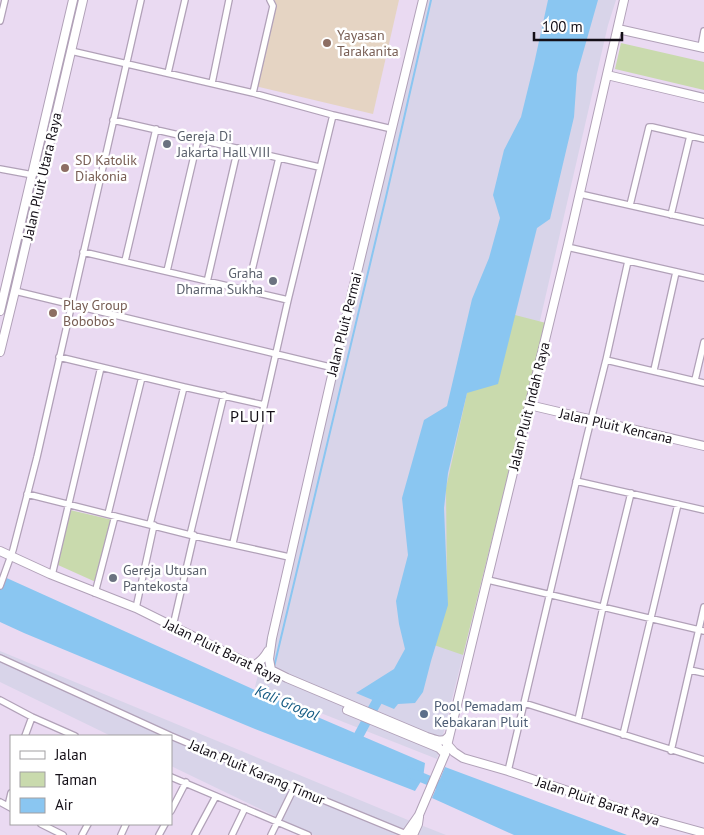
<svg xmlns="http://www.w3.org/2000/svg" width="704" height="835" viewBox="0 0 704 835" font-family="'PT Sans',sans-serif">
  <rect width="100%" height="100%" fill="#eadaf2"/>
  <path fill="#d8d4e9" d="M 421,0 L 616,0 L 608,25 L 463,655 L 437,759 L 255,687 Z
    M 0,651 L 408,820 L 446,835 L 314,835 L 171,766 L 171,736 L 111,736 L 0,682 Z"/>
  <path fill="#e5d4c3" d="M 275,0 L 399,0 L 373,114 L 255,86 Z"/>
  <path fill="#c9daad" d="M 621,43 L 704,62 L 704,90 L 615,69 Z
    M 515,315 L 546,323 L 463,655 L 431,644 L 447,586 L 446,488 L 467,393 Z
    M 70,510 L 113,520 L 98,583 L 58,565 Z"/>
  <path fill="#8ac6f1" d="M 548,0 L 598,0 L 577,74 L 574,117 L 550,219 L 537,228 L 498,384 L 467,393 L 448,473 L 444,508 L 448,605 L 431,661 L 423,692 L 415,703 L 398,704 L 394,709 L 356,693 L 394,669 L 405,649 L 399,624 L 396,601 L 408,555 L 402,498 L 424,420 L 447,406 L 472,299 L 489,258 L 500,218 L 493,195 L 504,150 L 521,117 L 534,64 Z
    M 0,575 L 266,695 L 425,763 L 423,778 L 415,791 L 255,729 L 24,633 L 0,622 Z
    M 445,767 L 627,835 L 514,835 L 432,798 Z"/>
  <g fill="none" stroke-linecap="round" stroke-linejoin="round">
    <path stroke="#8ac6f1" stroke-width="2" d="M 274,667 L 386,197 L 431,0
      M 266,696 L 268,687"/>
    <path stroke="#8ac6f1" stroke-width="10" d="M 371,712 L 379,698 L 386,695
      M 353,746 L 367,720
      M 411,773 L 442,786"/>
    <g stroke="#b1a1b8" stroke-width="8">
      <path id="minor" d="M 0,21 L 5,0
        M 701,47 L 704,31
        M 71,51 L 253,93 L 333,115 L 392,129
        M 168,73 L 185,0
        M 212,83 L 229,0
        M 253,93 L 273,6 L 270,0
        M 113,120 L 319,167
        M 0,169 L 33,175
        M 580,194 L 704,222
        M 630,205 L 649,127 L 652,127 L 704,139
        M 671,215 L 690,136
        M 567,247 L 704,278
        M 83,252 L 288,300
        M 125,261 L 156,129
        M 167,271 L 198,139
        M 207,282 L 238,148
        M 15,291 L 334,368
        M 247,291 L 279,158
        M 59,357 L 184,387 L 264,405
        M 606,360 L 704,383
        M 654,370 L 676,272
        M 695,380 L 704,342
        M 576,481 L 704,510
        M 27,494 L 190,535 L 289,557
        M 108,514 L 142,377
        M 150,524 L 184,387
        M 190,535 L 224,395
        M 233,543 L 288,300 L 333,115
        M 52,575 L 101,367
        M 488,580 L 704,631
        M 0,586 L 13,550 L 37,457 L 141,0
        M 95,593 L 115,516
        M 136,608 L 154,525
        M 173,626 L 194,535
        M 0,658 L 171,736 L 294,788 L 406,834
        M 690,670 L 704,673
        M 0,700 L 32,717 L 75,736
        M 524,703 L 704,760
        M 578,720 L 603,607 L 631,493
        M 623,735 L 678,504
        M 25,736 L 32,717
        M 671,751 L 704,607
        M 508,771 L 587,436 L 606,360 L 628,261
        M 171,777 L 308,835
        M 0,802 L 11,808
        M 8,806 L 11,793
        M 171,811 L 186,782
        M 41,824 L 63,835
        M 82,835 L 88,824
        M 121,835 L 126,824
        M 159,835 L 165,824
        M 195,835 L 216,796
        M 232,835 L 245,808
        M 271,835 L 294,788"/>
    </g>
    <g stroke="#b1a1b8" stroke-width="10">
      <path id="tertiary" d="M 423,0 L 331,380 L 272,638 L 269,659 L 271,670 L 287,678 L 427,737 C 434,739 443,744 448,737
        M 618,29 L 704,48
        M 607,75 L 704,98
        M 0,311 L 73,0
        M 0,352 L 15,291 L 83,0
        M 529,405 L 704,446
        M 0,551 L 50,574 L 136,608 L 275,677
        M 252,666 C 260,663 264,658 268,651
        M 347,710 L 439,748 L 445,754
        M 447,744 L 454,752 L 463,758 L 508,771 L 646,817 L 704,833
        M 405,835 L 419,815 L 445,754 L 568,245 L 624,0
        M 413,835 L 418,824 L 419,817"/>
    </g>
    <use href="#minor" stroke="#fff" stroke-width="5.5"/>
    <use href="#tertiary" stroke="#fff" stroke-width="8"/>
  </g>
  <g fill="#8d6e63" stroke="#fff" stroke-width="2">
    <circle cx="327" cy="43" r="5"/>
    <circle cx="65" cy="168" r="5"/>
    <circle cx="53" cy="313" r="5"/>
  </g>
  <g fill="#6b7280" stroke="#fff" stroke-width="2">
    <circle cx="167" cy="144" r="5"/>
    <circle cx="273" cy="281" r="5"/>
    <circle cx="113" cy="578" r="5"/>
  </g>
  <circle fill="#5c6f8a" stroke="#fff" stroke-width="2" cx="424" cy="714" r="5"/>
  <g text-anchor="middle" stroke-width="5" stroke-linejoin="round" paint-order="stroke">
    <g font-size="14" fill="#785e54" stroke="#fff" text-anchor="start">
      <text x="337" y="40">Yayasan<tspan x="337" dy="16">Tarakanita</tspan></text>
      <text x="75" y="165">SD Katolik<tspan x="75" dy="16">Diakonia</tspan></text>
      <text x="63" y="310">Play Group<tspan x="63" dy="16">Bobobos</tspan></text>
    </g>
    <g font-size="14" fill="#5b616d" stroke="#fff" text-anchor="start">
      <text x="177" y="141">Gereja Di<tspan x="177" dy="16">Jakarta Hall VIII</tspan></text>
      <text x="263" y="278" text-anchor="end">Graha<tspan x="263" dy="16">Dharma Sukha</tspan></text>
      <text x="123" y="575">Gereja Utusan<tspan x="123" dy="16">Pantekosta</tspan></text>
    </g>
    <g font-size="14" fill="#140f17" stroke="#fff">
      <text transform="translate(42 176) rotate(-77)" y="5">Jalan Pluit Utara Raya</text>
      <text transform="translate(344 324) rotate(-76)" y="5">Jalan Pluit Permai</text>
      <text transform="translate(529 406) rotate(-76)" y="5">Jalan Pluit Indah Raya</text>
      <text transform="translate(616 426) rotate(13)" y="5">Jalan Pluit Kencana</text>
      <text transform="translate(223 651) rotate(26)" y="5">Jalan Pluit Barat Raya</text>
      <text transform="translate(257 772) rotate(23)" y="5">Jalan Pluit Karang Timur</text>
      <text transform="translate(598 801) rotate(18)" y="5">Jalan Pluit Barat Raya</text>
    </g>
    <g font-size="14" fill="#4e5e75" stroke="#fff" text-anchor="start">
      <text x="434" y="711">Pool Pemadam<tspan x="434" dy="16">Kebakaran Pluit</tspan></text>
    </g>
    <g font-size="15" font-style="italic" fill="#155b83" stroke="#fff">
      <text transform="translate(287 703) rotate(23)" y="5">Kali Grogol</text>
    </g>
    <g font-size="16" letter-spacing="1" fill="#140f17" stroke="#fff">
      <text x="253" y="422">PLUIT</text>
    </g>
  </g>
  <rect x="10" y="735" width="162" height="90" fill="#ffffff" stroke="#a19fa2"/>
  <rect x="20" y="751" width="25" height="8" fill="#ffffff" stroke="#a19fa2"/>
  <text x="55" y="760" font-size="15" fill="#140f17">Jalan</text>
  <rect x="20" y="772" width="25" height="15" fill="#c9daad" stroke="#a19fa2"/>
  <text x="55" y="785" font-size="15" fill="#140f17">Taman</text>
  <rect x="20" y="798" width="25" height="15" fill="#8ac6f1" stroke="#a19fa2"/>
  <text x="55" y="810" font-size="15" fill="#140f17">Air</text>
  <path d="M534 32v8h88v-8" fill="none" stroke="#140f17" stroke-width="2.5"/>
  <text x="542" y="32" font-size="15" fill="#140f17" stroke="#ffffff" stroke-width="4" paint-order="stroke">100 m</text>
</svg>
